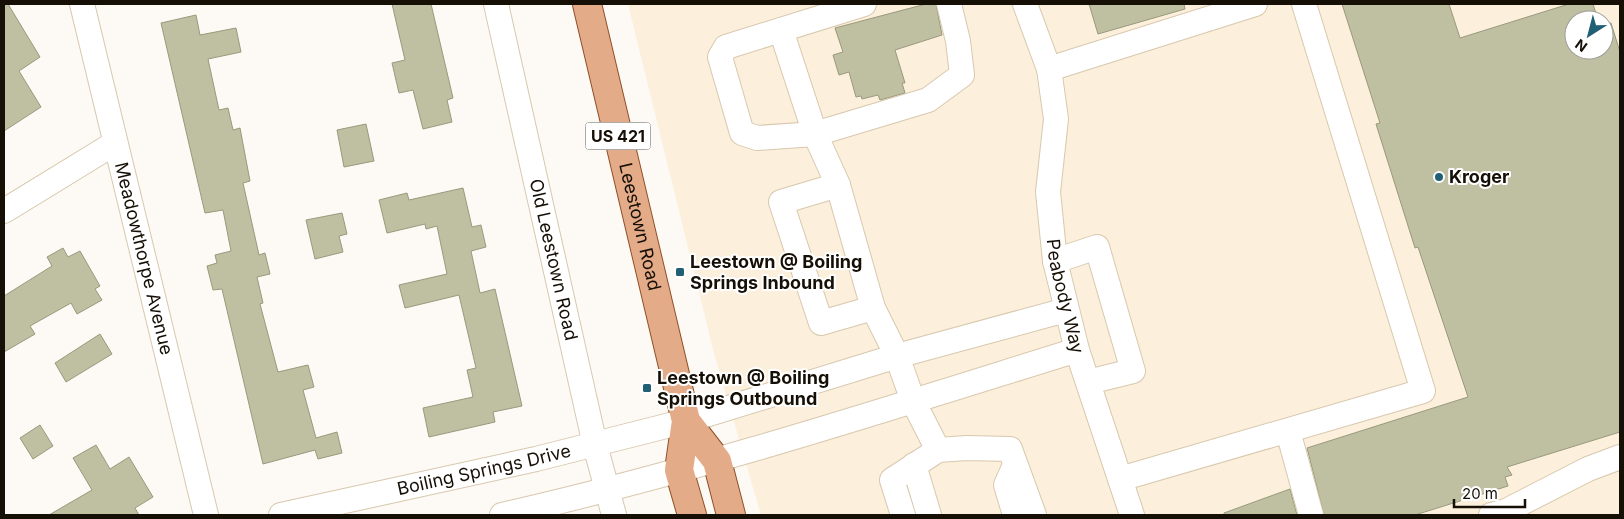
<svg xmlns="http://www.w3.org/2000/svg" width="1624" height="519" viewBox="0 0 1624 519" font-family="Inter,sans-serif">
  <rect width="100%" height="100%" fill="#fdf9f4"/>
  <path fill="#fcefdb" fill-rule="evenodd" d="M 628,4 L 1620,4 L 1620,515 L 761,515 L 714,353 ZM 1574,20 L 1604,20 L 1604,50 L 1574,50 Z"/>
  <path fill="#bfbfa2" stroke="#99997d" d="M 4,4 L 8,4 L 40,57 L 19,71 L 41,107 L 4,131 Z
    M 392,4 L 431,4 L 453,98 L 447,100 L 452,122 L 423,129 L 413,90 L 399,93 L 392,63 L 405,60 Z
    M 926,4 L 936,4 L 942,35 L 895,50 L 905,83 L 902,83 L 905,93 L 880,100 L 878,95 L 862,99 L 861,96 L 856,97 L 849,72 L 839,75 L 833,55 L 843,52 L 835,28 Z
    M 1089,4 L 1184,4 L 1185,9 L 1098,34 Z
    M 1342,4 L 1449,4 L 1460,38 L 1569,4 L 1593,4 L 1598,20 L 1574,20 L 1574,50 L 1604,50 L 1604,25 L 1611,23 L 1620,52 L 1620,432 L 1507,467 L 1512,475 L 1505,477 L 1508,486 L 1415,515 L 1324,515 L 1307,448 L 1468,397 L 1418,247 L 1415,248 L 1376,124 L 1380,123 Z
    M 196,15 L 200,35 L 236,28 L 241,52 L 208,59 L 219,110 L 228,108 L 233,130 L 240,128 L 250,181 L 243,183 L 259,255 L 265,253 L 270,274 L 257,277 L 263,303 L 260,304 L 278,372 L 308,365 L 314,387 L 303,390 L 316,438 L 337,432 L 342,453 L 318,459 L 315,450 L 263,464 L 222,289 L 213,290 L 207,266 L 217,263 L 215,255 L 231,251 L 223,210 L 205,213 L 161,23 Z
    M 366,124 L 374,161 L 344,167 L 337,130 Z
    M 463,188 L 472,227 L 481,225 L 486,247 L 471,251 L 480,293 L 495,289 L 522,406 L 493,412 L 495,422 L 429,437 L 423,408 L 473,397 L 467,370 L 476,368 L 459,295 L 405,308 L 399,285 L 447,274 L 437,226 L 426,229 L 425,224 L 387,233 L 379,200 L 407,193 L 409,200 Z
    M 342,213 L 347,234 L 339,236 L 343,252 L 315,259 L 306,220 Z
    M 63,248 L 68,257 L 80,251 L 100,286 L 95,289 L 102,300 L 77,314 L 71,303 L 30,326 L 35,334 L 4,352 L 4,296 L 52,266 L 47,257 Z
    M 100,334 L 112,354 L 66,382 L 55,363 Z
    M 40,425 L 53,446 L 33,459 L 20,438 Z
    M 96,445 L 110,469 L 129,457 L 153,497 L 135,508 L 139,515 L 49,515 L 92,490 L 73,458 Z
    M 1290,489 L 1297,515 L 1224,515 L 1224,513 Z"/>
  <g fill="none" stroke-linecap="round" stroke-linejoin="round">
    <g stroke="#d8c8ae" stroke-width="26">
      <g id="minor">
        <path id="s1" d="M 82,4 L 206,515"/>
        <path id="s2" d="M 496,4 L 595,445 L 614,515"/>
        <path d="M 864,4 L 726,47 L 720,57 L 742,133 L 757,138 L 815,134 L 928,100 L 962,75 L 958,41 L 949,4"/>
        <path id="s3" d="M 1025,4 L 1049,69 L 1056,119 L 1048,192 L 1055,261 L 1077,350 L 1132,515"/>
        <path d="M 781,30 L 815,134 L 838,185 L 873,308 L 897,356 L 913,401 L 938,450"/>
        <path d="M 1049,69 L 1255,4"/>
        <path d="M 838,185 L 781,202 L 821,323 L 873,308"/>
        <path d="M 4,211 L 115,143"/>
        <path d="M 1055,261 L 1097,247 L 1133,371 L 1088,382"/>
        <path d="M 1288,431 L 1311,515"/>
        <path d="M 914,465 L 929,515"/>
        <path d="M 1120,479 L 1423,391 L 1304,4"/>
        <path id="s4" d="M 281,515 L 536,459 L 686,421 L 897,356 L 1066,310"/>
        <path d="M 502,515 C 697,471 887,409 1077,350"/>
        <path d="M 903,515 L 892,480 L 938,450 L 967,448 L 1010,449 L 1034,515"/>
        <path d="M 1015,515 L 1006,485 L 1015,465"/>
        <path d="M 1491,515 L 1506,511 L 1588,469 L 1620,457"/>
      </g>
    </g>
    <g stroke="#905027" stroke-width="30">
      <g id="major">
        <path id="s5" d="M 587,4 L 686,421 L 679,470 L 692,515"/>
        <path d="M 686,421 L 717,461 L 731,515"/>
      </g>
    </g>
    <use href="#minor" stroke="#fff" stroke-width="24"/>
    <use href="#major" stroke="#e4ab88" stroke-width="28"/>
  </g>
  <g fill="#215f75" stroke="#fff" stroke-width="2">
    <circle cx="1439" cy="177" r="5"/>
    <rect x="675" y="267" width="10" height="10" rx="2.5"/>
    <rect x="642" y="383" width="10" height="10" rx="2.5"/>
  </g>
  <g text-anchor="middle" stroke-width="4" stroke-linejoin="round" paint-order="stroke">
    <rect fill="#fff" stroke="#5b5751" stroke-width="1" x="585.5" y="122.5" width="65" height="27" rx="4"/>
    <g font-size="16" font-weight="bold" fill="#150f06">
      <text x="618" y="142">US 421</text>
    </g>
    <g font-size="18" font-weight="bold" fill="#150f06" stroke="#fff" text-anchor="start">
      <text x="1449" y="183">Kroger</text>
      <text x="690" y="268">Leestown @ Boiling<tspan x="690" dy="21">Springs Inbound</tspan></text>
      <text x="657" y="384">Leestown @ Boiling<tspan x="657" dy="21">Springs Outbound</tspan></text>
    </g>
    <g font-size="18" fill="#150f06" stroke="#fff">
      <text dy="6" stroke="none"><textPath href="#s5" startOffset="229">Leestown Road</textPath></text>
      <text dy="6" stroke="none"><textPath href="#s1" startOffset="262">Meadowthorpe Avenue</textPath></text>
      <text dy="6" stroke="none"><textPath href="#s2" startOffset="262">Old Leestown Road</textPath></text>
      <text dy="6" stroke="none"><textPath href="#s3" startOffset="299">Peabody Way</textPath></text>
      <text dy="6" stroke="none"><textPath href="#s4" startOffset="208">Boiling Springs Drive</textPath></text>
    </g>
  </g>
  <rect width="1624" height="519" fill="none" stroke="#150f06" stroke-width="10"/>
  <g transform="translate(1589 35) rotate(216)"><circle r="24" fill="#ffffff" stroke="#a19f9b"/>
  <path d="M0-4L9 19L0 12L-9 19Z" fill="#215f75"/>
  <text y="-8" font-size="14" font-weight="bold" text-anchor="middle" fill="#150f06">N</text>
  </g>
  <path d="M1454 499v8h71v-8" fill="none" stroke="#150f06" stroke-width="2.5"/>
  <text x="1462" y="499" font-size="15" fill="#150f06" stroke="#ffffff" stroke-width="4" paint-order="stroke">20 m</text>
</svg>
